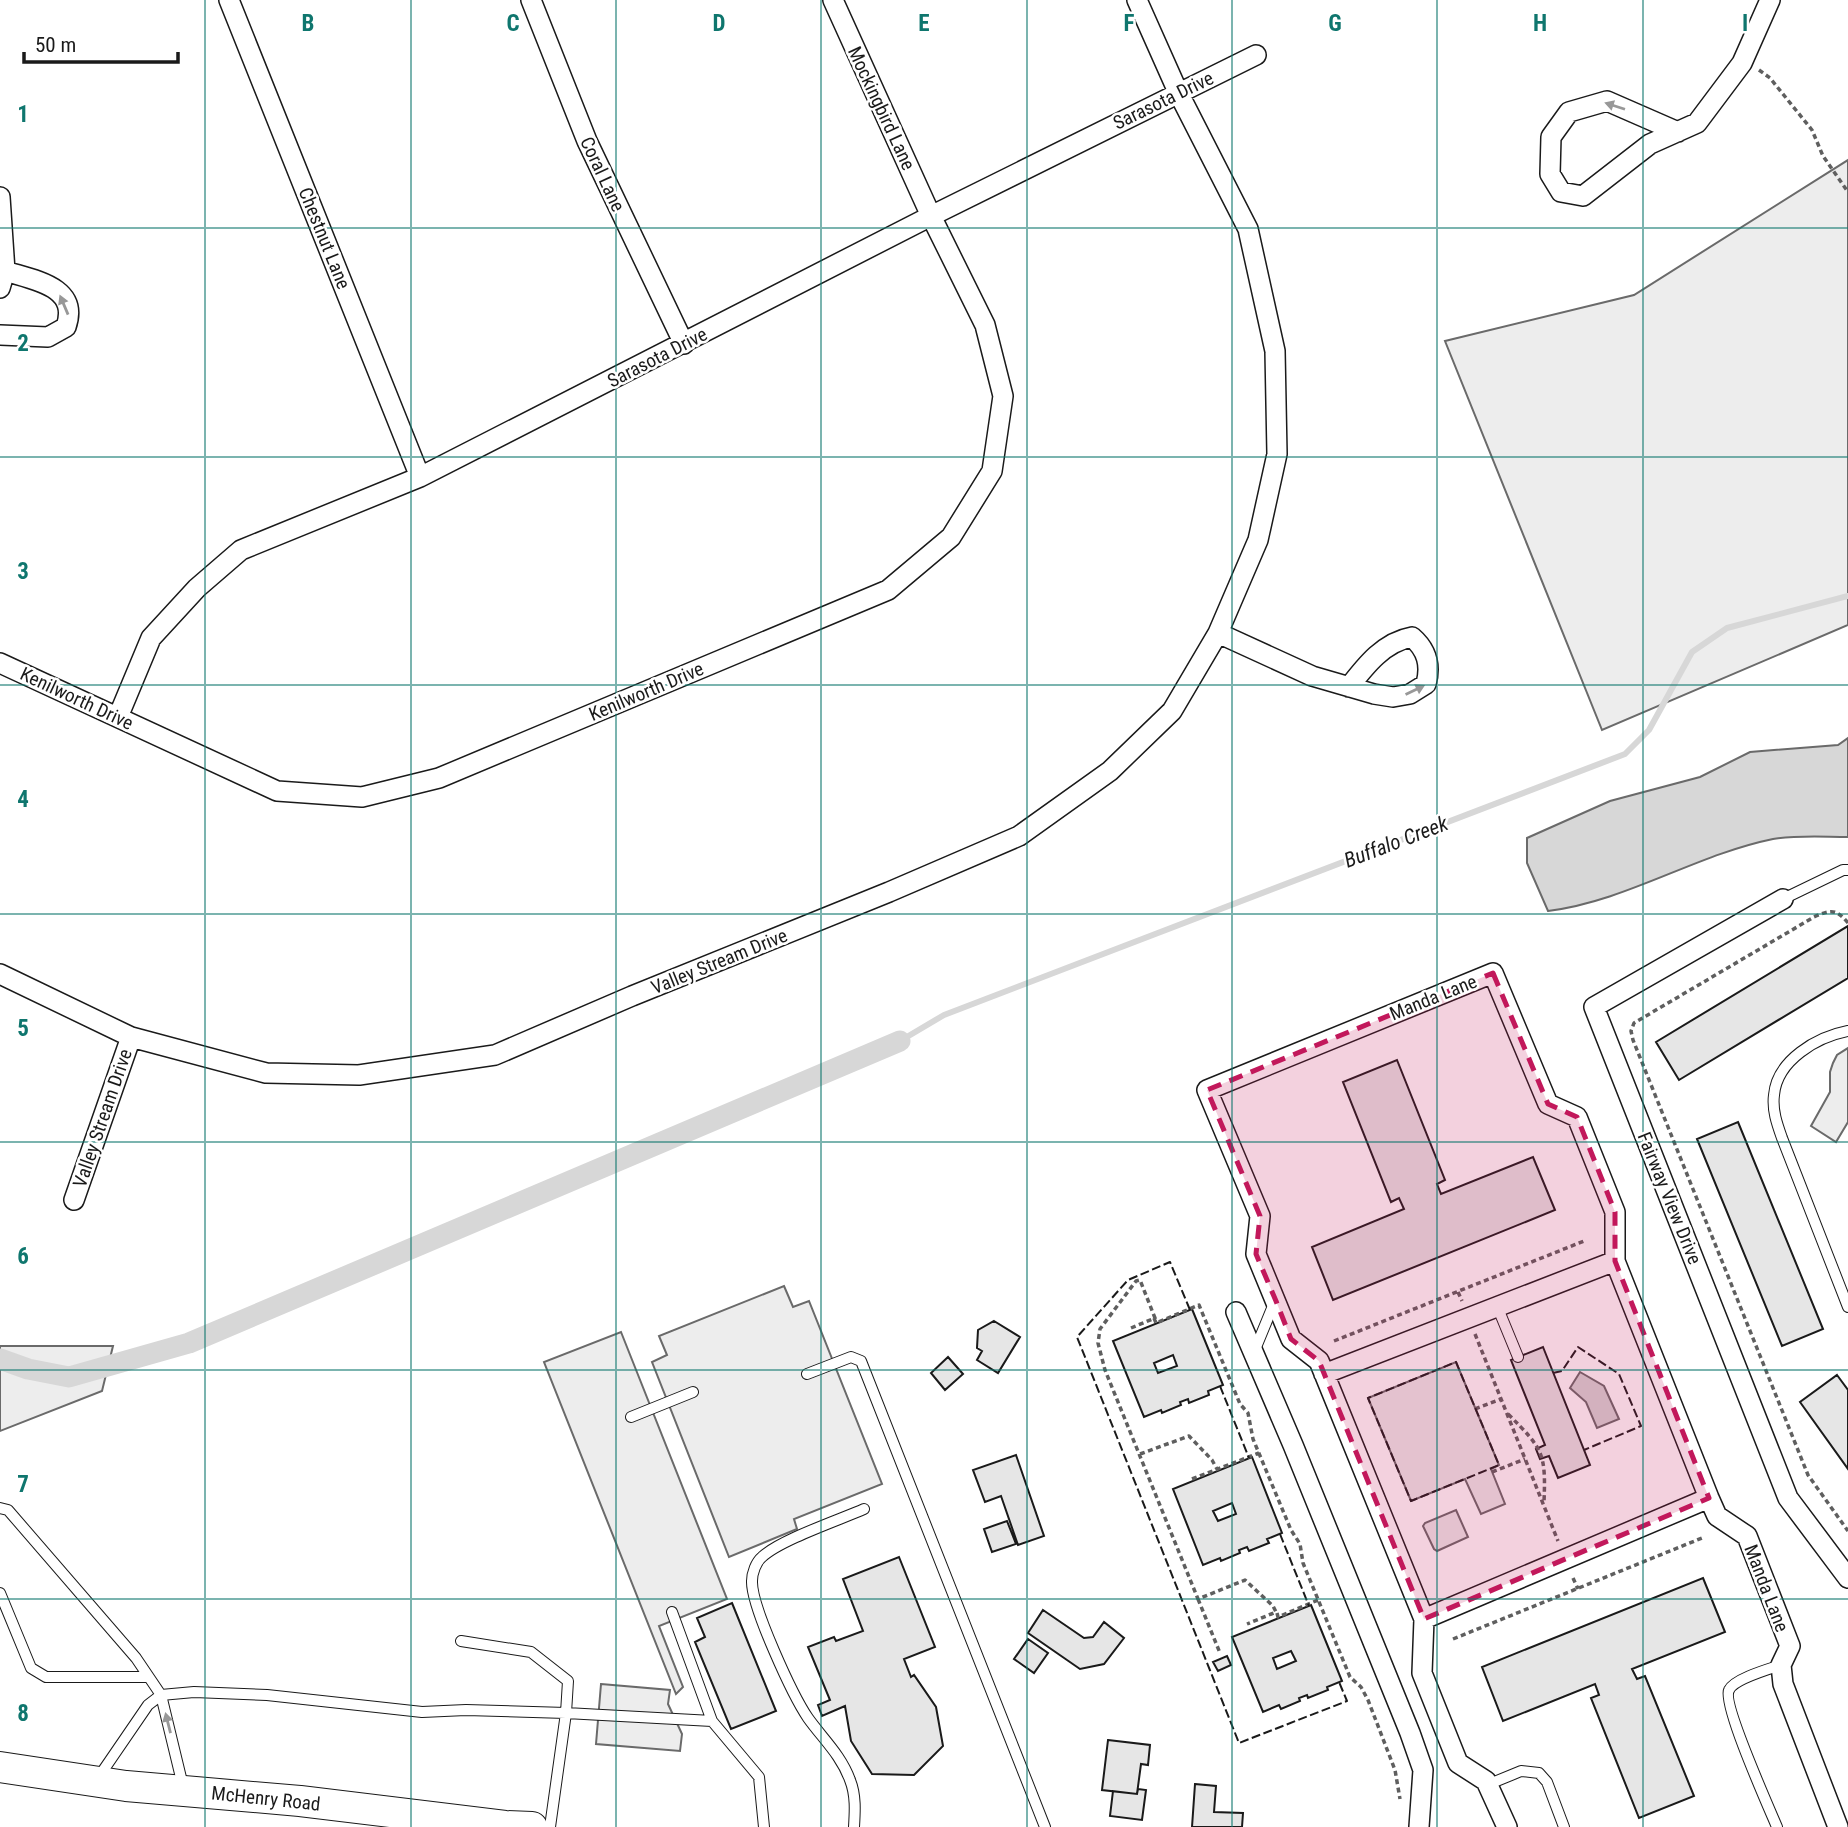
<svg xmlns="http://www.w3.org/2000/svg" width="1848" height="1827" viewBox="0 0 1848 1827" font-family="'Roboto Condensed',sans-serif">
  <rect width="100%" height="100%" fill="#fff"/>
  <path fill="#ededed" stroke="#6a6a6a" stroke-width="2" d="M 1848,160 L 1848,625 L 1602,730 L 1445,341 L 1634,295 Z
    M 1848,1048 L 1848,1122 L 1836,1142 L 1811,1126 L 1830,1092 L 1830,1072 L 1833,1063 L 1837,1055 Z
    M 784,1286 L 793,1307 L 809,1301 L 882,1484 L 794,1519 L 797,1529 L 729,1557 L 652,1362 L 667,1355 L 659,1336 Z
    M 621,1332 L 727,1599 L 659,1626 L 683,1687 L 676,1694 L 544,1362 Z
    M 0,1346 L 113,1346 L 102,1391 L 0,1431 Z
    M 1456,1362 L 1499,1465 L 1491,1469 L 1505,1504 L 1481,1514 L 1465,1479 L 1411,1501 L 1368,1398 Z
    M 1456,1510 L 1468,1537 L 1437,1551 L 1434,1549 L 1423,1526 L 1425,1523 Z
    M 601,1684 L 670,1690 L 668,1704 L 682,1734 L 680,1751 L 596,1744 Z"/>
  <path fill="#d7d7d7" stroke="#6a6a6a" stroke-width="2" d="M 1848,738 L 1848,837 C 1824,837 1796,835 1773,839 C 1695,855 1627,901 1548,911 L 1527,863 L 1527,838 L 1610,801 L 1700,777 L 1750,752 L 1838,745 Z
    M 1580,1372 L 1604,1386 L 1619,1419 L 1597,1428 L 1586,1402 L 1570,1388 Z"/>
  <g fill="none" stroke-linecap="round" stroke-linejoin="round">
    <path stroke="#d7d7d7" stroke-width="6" d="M 900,1041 L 944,1015 L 1625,754 L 1649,730 L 1692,652 L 1727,628 L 1848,596"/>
    <path stroke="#d7d7d7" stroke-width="21" d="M 0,1359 L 28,1369 L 69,1377 L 189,1343 L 900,1041"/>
  </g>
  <path fill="#e6e6e6" stroke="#1a1a1a" stroke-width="2" fill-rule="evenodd" d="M 1848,926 L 1848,978 L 1679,1080 L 1656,1042 Z
    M 1397,1060 L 1445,1180 L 1437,1184 L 1441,1194 L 1533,1157 L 1555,1210 L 1333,1300 L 1312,1247 L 1404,1209 L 1399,1198 L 1391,1202 L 1343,1082 Z
    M 1738,1122 L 1823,1329 L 1782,1346 L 1697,1139 Z
    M 1192,1309 L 1223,1385 L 1208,1391 L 1209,1395 L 1189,1403 L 1188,1399 L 1180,1402 L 1181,1405 L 1162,1413 L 1161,1410 L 1144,1417 L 1113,1341 ZM 1173,1355 L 1177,1366 L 1158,1373 L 1154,1363 Z
    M 994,1321 L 1020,1337 L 998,1373 L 977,1360 L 982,1351 L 977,1348 L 978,1330 Z
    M 1543,1347 L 1590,1465 L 1558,1478 L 1549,1456 L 1540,1459 L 1536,1449 L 1545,1445 L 1511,1360 Z
    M 948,1357 L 963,1374 L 945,1390 L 931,1373 Z
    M 1837,1375 L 1848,1390 L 1848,1469 L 1800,1402 Z
    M 1016,1455 L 1044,1536 L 1018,1545 L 1001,1496 L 985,1502 L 973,1470 Z
    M 1252,1457 L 1282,1533 L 1267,1539 L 1269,1543 L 1249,1551 L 1247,1547 L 1239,1550 L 1240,1553 L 1221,1561 L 1220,1558 L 1203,1565 L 1173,1489 ZM 1232,1503 L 1236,1514 L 1218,1521 L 1213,1511 Z
    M 1007,1521 L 1016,1544 L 992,1552 L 984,1529 Z
    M 899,1557 L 935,1647 L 904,1659 L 911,1677 L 914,1675 L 936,1707 L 943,1746 L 914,1775 L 872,1774 L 851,1741 L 845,1706 L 822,1716 L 818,1705 L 830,1700 L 808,1647 L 834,1637 L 836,1641 L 863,1631 L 843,1579 Z
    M 1703,1578 L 1725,1632 L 1632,1669 L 1637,1679 L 1645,1676 L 1694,1796 L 1639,1818 L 1591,1698 L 1599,1695 L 1595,1684 L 1503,1721 L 1482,1667 Z
    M 732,1603 L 776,1711 L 731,1729 L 695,1642 L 705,1637 L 697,1618 Z
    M 1311,1605 L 1342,1681 L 1327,1687 L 1328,1690 L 1308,1698 L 1307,1695 L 1299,1698 L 1300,1701 L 1281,1709 L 1279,1705 L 1263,1712 L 1232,1637 ZM 1291,1651 L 1296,1661 L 1277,1669 L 1273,1658 Z
    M 1043,1610 L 1084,1638 L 1093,1637 L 1104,1622 L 1124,1638 L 1104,1664 L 1080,1669 L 1028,1633 Z
    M 1028,1639 L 1048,1653 L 1034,1673 L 1014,1659 Z
    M 1227,1656 L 1231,1665 L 1218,1671 L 1213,1662 Z
    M 1108,1740 L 1150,1745 L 1148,1765 L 1141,1764 L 1137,1794 L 1102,1790 Z
    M 1195,1784 L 1216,1786 L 1214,1812 L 1243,1813 L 1242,1827 L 1192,1827 Z
    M 1138,1789 L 1146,1790 L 1142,1820 L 1110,1816 L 1113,1791 L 1137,1794 Z"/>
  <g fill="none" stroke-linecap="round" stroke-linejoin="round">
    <g stroke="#1a1a1a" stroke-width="12">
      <path id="lane" d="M 1783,899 L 1843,870 L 1848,870
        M 1848,1031 C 1817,1037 1777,1060 1774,1095 C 1772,1110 1777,1124 1782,1138 L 1848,1307
        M 1497,1306 L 1518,1357
        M 1254,1352 L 1275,1301
        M 807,1374 L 851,1357 L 861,1361 L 1045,1827
        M 631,1417 L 693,1392
        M 0,1508 L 8,1510 L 136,1658 L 161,1695 L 194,1692 L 267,1695 L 422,1712 L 466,1710 L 566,1713 L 550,1827
        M 0,1593 L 31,1668 L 46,1677 L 148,1677
        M 672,1612 L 712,1721
        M 461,1641 L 531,1652 L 568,1681 L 566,1713 L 712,1721 L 759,1777 L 764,1827
        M 98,1778 L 148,1705 L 161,1695 L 183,1786
        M 1487,1785 L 1521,1771 L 1539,1773 L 1547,1782 L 1564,1827
        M 854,1827 C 855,1811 856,1795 850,1780 C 841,1755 823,1739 808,1718 C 793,1696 751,1606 752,1581 C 752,1573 756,1562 762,1557 C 780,1540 839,1520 864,1509
        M 1777,1827 C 1769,1808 1722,1703 1729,1690 C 1734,1679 1769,1669 1781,1665"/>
    </g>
    <g stroke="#1a1a1a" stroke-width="22">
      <path id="street" d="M 229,0 L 420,477
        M 531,0 L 587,141 L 684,344
        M 1137,0 L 1178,92 L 1248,229 L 1275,351 L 1277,454 L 1258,540 L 1218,633
        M 1678,132 L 1607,101 L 1569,112 L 1551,137 L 1550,174 L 1561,192 L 1583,196 L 1650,144 L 1697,123 L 1742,63 L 1770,0
        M 0,197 L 5,271 L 0,288
        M 0,335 L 48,337 L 66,327 C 80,286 33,280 5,271
        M 0,663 L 277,791 L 362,797 L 439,778 L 888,590 L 951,537 L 992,471 L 1003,396 L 985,325 L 931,216 L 833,0
        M 118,717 L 151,638 L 197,588 L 241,550 L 420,477 L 931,216 L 1256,55
        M 1783,899 L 1594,1007 L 1788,1498 L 1848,1578
        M 0,974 L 131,1037 L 266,1073 L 359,1075 L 495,1055 L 632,996 L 889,892 L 1019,836 L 1110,771 L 1172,711 L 1218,633 L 1312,676 L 1374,694 L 1393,697 L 1410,694 L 1426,684 C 1431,665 1427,650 1412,637 C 1384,642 1366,665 1349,687
        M 74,1200 L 131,1037
        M 1236,1312 L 1293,1445 L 1410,1733 L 1423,1770 L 1419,1827
        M 1324,1374 L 1615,1261
        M 1424,1619 L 1709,1498
        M 1507,1827 L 1486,1781 L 1458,1763 L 1422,1673 L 1424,1619 L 1319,1361 L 1291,1339 L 1256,1254 L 1260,1216 L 1207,1090 L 1493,973 L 1548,1104 L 1577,1117 L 1615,1212 L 1615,1261 L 1709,1498 L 1717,1516 L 1747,1536 L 1790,1646 L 1781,1665 L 1783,1684 L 1838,1827"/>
    </g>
    <g stroke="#1a1a1a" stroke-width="32">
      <path id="primary" d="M 0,1767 L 126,1786 L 300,1801 L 505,1826 L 532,1827"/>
    </g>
    <path stroke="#5f5f5f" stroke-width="3.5" stroke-dasharray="5 3.5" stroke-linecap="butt" d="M 1759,70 L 1770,78 L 1812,130 L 1823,156 L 1848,192
      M 1848,923 C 1836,908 1830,910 1814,917 L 1634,1023 L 1631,1031 L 1633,1040 L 1808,1475 L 1848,1531
      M 1458,1292 L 1462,1301
      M 1154,1318 L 1156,1323 L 1199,1305 L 1240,1404 L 1248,1413 L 1253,1439 L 1291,1530 L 1300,1544 L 1303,1563 L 1350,1677 L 1361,1687 L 1368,1700 L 1395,1770 L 1400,1799
      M 1131,1328 L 1155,1318 L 1140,1280 L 1136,1281 L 1100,1329 L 1098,1343 L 1105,1370 L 1198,1599 L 1245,1580 L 1273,1606 L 1276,1612 L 1247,1624
      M 1475,1334 L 1558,1541
      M 1334,1341 L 1584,1241
      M 1475,1409 L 1501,1399
      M 1508,1414 C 1543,1449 1546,1453 1544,1502
      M 1140,1454 L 1189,1436 L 1212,1460 L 1217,1469
      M 1492,1472 L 1525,1459
      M 1192,1479 L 1259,1453
      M 1573,1578 L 1578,1589
      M 1198,1599 L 1220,1653
      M 1277,1613 L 1278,1617 L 1318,1600
      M 1453,1639 L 1702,1538"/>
    <use href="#lane" stroke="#fff" stroke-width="10"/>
    <use href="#street" stroke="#fff" stroke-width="19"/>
    <use href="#primary" stroke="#fff" stroke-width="30"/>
    <path stroke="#1a1a1a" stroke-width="2" stroke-dasharray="9 3.5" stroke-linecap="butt" d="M 1190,1310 L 1170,1262 L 1128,1280 L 1077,1337 L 1239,1743 L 1347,1701 L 1339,1682
      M 1456,1362 L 1499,1465 L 1411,1501 L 1368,1398 Z
      M 1553,1373 L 1562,1371 L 1578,1347 L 1619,1374 L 1641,1426 L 1584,1450
      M 1220,1386 L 1249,1458
      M 1280,1534 L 1309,1606"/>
  </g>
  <defs><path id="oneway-solid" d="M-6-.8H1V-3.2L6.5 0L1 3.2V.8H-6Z" transform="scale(1.75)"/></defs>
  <g fill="#989898">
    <use href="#oneway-solid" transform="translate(1615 106) rotate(-162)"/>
    <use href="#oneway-solid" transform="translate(64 305) rotate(-113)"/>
    <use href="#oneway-solid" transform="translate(1415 690) rotate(-26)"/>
    <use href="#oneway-solid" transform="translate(168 1723) rotate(-104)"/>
  </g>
  <path fill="#c2185b" fill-opacity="0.2" stroke="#c2185b" stroke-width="5" stroke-dasharray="14 9" stroke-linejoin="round" d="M 1493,973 L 1548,1104 L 1577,1117 L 1615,1212 L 1615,1261 L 1709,1498 L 1424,1619 L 1319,1361 L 1291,1339 L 1276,1301 L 1256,1254 L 1260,1216 L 1207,1090 Z"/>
  <path fill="none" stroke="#0f766e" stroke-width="2" stroke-opacity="0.55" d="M 205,0 L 205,1827M 411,0 L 411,1827M 616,0 L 616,1827M 821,0 L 821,1827M 1027,0 L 1027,1827M 1232,0 L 1232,1827M 1437,0 L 1437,1827M 1643,0 L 1643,1827M 0,228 L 1848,228M 0,457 L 1848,457M 0,685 L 1848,685M 0,914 L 1848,914M 0,1142 L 1848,1142M 0,1370 L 1848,1370M 0,1599 L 1848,1599"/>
  <g text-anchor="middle" stroke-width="5" stroke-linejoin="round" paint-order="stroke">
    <g font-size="19" fill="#1a1a1a" stroke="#fff">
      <text transform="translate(1163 100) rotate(-26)" y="7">Sarasota Drive</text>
      <text transform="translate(882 108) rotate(65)" y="7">Mockingbird Lane</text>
      <text transform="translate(603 174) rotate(65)" y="7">Coral Lane</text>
      <text transform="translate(325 238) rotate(68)" y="7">Chestnut Lane</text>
      <text transform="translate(657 357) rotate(-27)" y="7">Sarasota Drive</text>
      <text transform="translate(646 691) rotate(-23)" y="7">Kenilworth Drive</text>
      <text transform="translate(77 698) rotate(25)" y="7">Kenilworth Drive</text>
      <text transform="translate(719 961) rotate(-22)" y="7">Valley Stream Drive</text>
      <text transform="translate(1433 997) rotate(-22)" y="7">Manda Lane</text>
      <text transform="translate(102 1118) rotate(-71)" y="7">Valley Stream Drive</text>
      <text transform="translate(1670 1198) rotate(68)" y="7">Fairway View Drive</text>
      <text transform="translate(1767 1588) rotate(69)" y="7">Manda Lane</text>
      <text transform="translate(266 1798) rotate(6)" y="7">McHenry Road</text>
    </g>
    <g font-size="21" font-style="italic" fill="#1a1a1a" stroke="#fff">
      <text transform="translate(1396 842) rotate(-21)" y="7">Buffalo Creek</text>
    </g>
  </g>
  <g font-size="23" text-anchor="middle" font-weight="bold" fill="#0f766e" stroke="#fff" stroke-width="5" stroke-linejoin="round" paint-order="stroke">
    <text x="308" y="31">B</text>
    <text x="513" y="31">C</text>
    <text x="719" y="31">D</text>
    <text x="924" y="31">E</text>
    <text x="1129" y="31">F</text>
    <text x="1335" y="31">G</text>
    <text x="1540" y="31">H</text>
    <text x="1745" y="31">I</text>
    <text x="23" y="122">1</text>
    <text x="23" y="351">2</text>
    <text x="23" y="579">3</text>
    <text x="23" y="807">4</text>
    <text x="23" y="1036">5</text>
    <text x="23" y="1264">6</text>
    <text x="23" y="1492">7</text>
    <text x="23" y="1721">8</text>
  </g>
  <path d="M24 52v10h154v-10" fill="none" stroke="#1a1a1a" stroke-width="3.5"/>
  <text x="35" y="52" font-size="21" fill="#1a1a1a" stroke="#ffffff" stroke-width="5" paint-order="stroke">50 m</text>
</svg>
